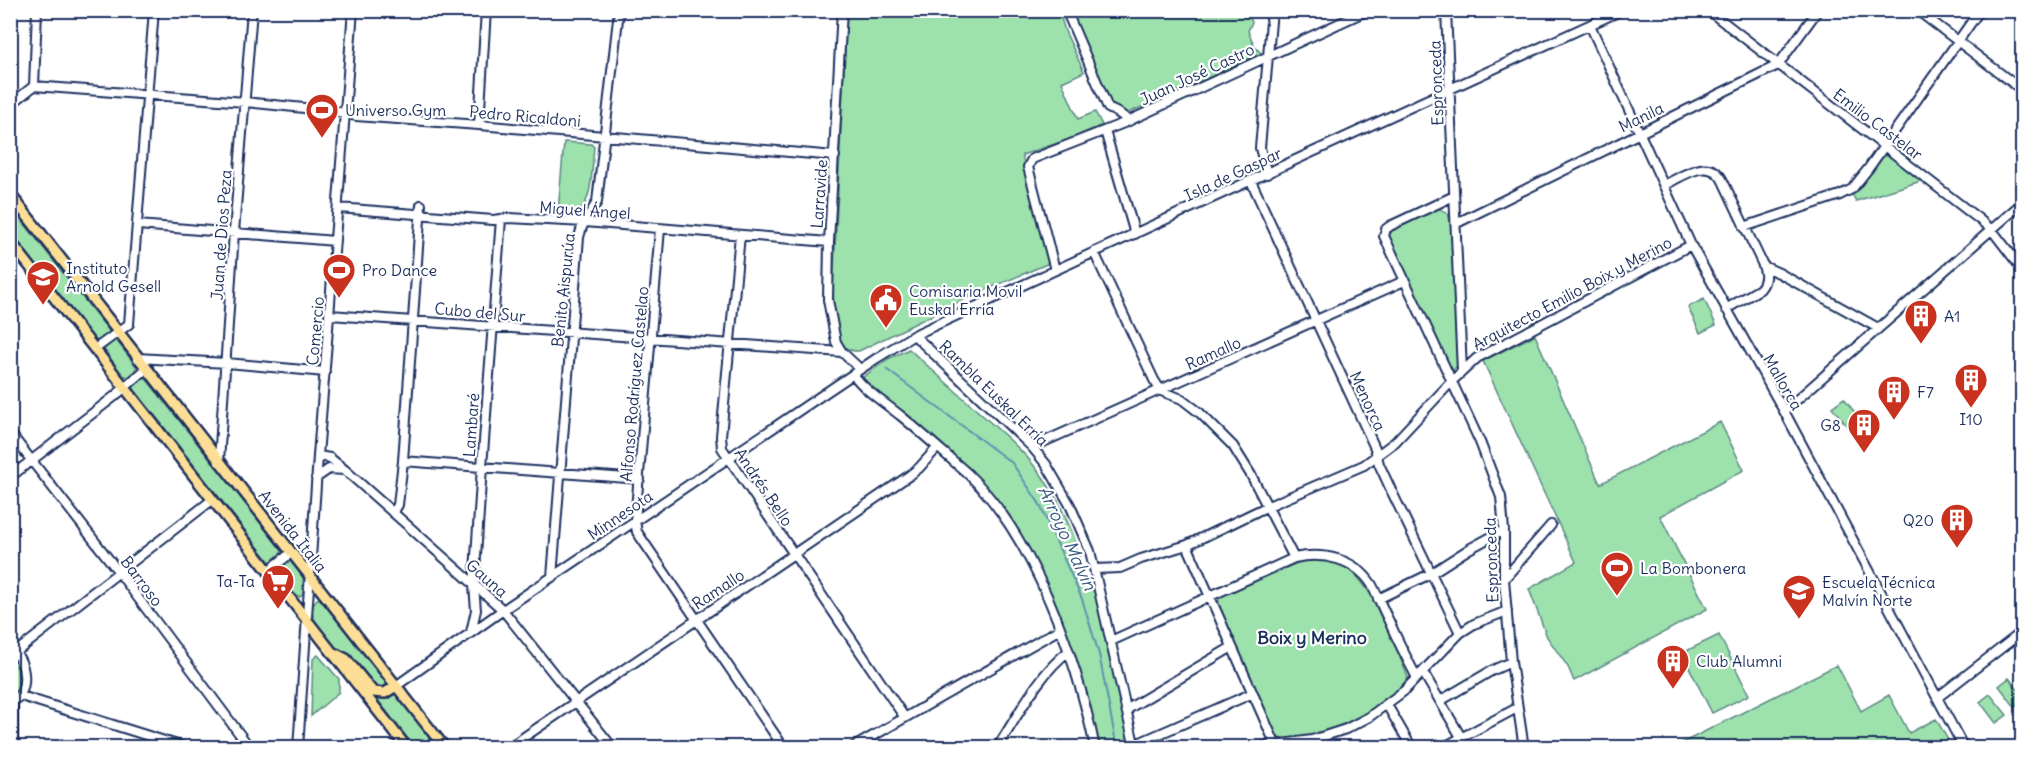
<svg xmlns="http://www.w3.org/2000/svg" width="2033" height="758" viewBox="0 0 2033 758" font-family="Delius,sans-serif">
  <rect width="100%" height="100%" fill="#fff"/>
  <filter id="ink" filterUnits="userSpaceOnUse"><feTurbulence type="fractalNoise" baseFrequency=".0167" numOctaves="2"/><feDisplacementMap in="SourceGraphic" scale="12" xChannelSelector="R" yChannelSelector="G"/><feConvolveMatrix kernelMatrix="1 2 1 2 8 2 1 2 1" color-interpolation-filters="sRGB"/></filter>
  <g filter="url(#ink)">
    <path fill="#9de1ac" stroke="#5c8885" stroke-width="1.5" d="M 847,11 L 1059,11 L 1065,31 L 1084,72 L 1062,82 L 1078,119 L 1095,112 L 1102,125 L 1072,138 L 1022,155 L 1049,263 L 967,298 L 859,351 C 854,351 849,351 845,347 C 834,337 834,303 833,288 Z
      M 1071,11 L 1247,11 L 1252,22 L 1248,31 L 1255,47 L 1262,54 L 1126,114 L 1109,103 Z
      M 564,142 L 591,144 L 594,147 C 592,163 593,204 578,211 C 572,214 564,212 558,212 Z
      M 1885,156 L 1892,156 L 1921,179 L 1918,182 L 1856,201 L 1852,194 C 1865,184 1871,163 1885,156 Z
      M 1439,208 L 1448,214 L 1451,227 L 1457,366 L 1453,371 L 1450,371 L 1389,240 L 1389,236 L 1393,229 Z
      M 13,216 L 19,217 L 109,331 L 108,335 L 99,342 L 93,339 L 11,232 L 11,219 Z
      M 1704,299 L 1716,325 L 1700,333 L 1688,307 Z
      M 1535,335 L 1600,484 L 1720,422 L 1744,470 L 1660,516 L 1707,609 L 1574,681 L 1568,667 L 1547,637 L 1529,589 L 1576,562 L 1483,361 Z
      M 116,340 L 136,366 L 136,371 L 128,377 L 122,375 L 104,349 L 112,342 Z
      M 909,349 L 1011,441 L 1027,457 L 1043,477 L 1059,503 L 1073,534 L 1079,556 L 1081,574 L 1085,585 L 1095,592 L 1130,747 L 1099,747 L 1080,671 L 1062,620 L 1040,573 L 994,499 L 970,471 L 862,380 L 863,377 L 888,359 Z
      M 142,377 L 147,380 L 283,551 L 270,562 L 134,389 L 133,385 Z
      M 1844,398 L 1861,421 L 1850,430 L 1832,407 Z
      M 1307,559 C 1321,560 1336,561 1348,569 C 1374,585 1395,647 1408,677 C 1396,703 1304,751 1277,736 L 1218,604 L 1220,596 Z
      M 290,560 L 303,577 L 303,594 L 300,597 L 294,594 L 279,575 L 280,568 Z
      M 317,599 L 321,599 L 385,680 L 387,685 L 384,688 C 379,689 379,690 375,687 C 362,679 317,629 313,616 C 311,610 313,603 317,599 Z
      M 1719,635 L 1749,695 L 1712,713 L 1682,653 Z
      M 11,654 L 21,664 L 20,691 L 11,698 Z
      M 318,655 L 339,679 L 339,692 L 311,716 L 313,659 Z
      M 1837,665 L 1861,711 L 1889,695 L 1909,733 L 1936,719 L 1952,747 L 1674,747 Z
      M 2009,678 L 2022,695 L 2022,701 L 2015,707 L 1999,686 Z
      M 395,693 L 397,695 L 438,747 L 414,747 L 374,695 Z
      M 1990,694 L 2007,715 L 1996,723 L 1980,702 Z"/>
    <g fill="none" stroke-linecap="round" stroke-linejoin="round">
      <path stroke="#5e94b1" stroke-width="2" d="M 886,369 L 1012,463 L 1039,503 L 1082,599 L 1099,654 L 1117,748"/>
      <g stroke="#1b2f5e" stroke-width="12">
        <path id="minor" d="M 842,10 L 829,242 L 828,300 L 836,342 L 842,352 L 860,369
          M 1066,10 L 1108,108 L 1120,114 L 1129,121
          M 1446,10 L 1462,371
          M 1708,10 L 1980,220 L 1992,230 L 2022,269
          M 1917,10 L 2022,90
          M 1590,25 L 1691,245 L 1784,411 L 1964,748
          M 34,86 L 245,102 L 334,111 L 356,116 L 479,125 L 835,156
          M 10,105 L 34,86 L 37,10
          M 479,125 L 486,10
          M 1105,131 L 1135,234
          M 1267,174 L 1260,148 L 1272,10
          M 1251,181 L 1375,448 L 1379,464 L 1391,490 L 1460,633
          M 1664,185 C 1682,177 1708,156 1722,179 L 1762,263 C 1766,273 1767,281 1760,289 L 1726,309
          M 1454,196 L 1390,226 L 1386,229 L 1384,236 L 1480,442 L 1501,497 L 1504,530 L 1504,579 L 1511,662 L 1524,748
          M 338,208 L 493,220 L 509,218 L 585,222 L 829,242
          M 10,214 L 20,206
          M 1457,223 L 1778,65 L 1818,10
          M 138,225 L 335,241
          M 1744,227 L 1840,195 L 1852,189 L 1868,169 L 1980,10
          M 660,229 L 635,521 L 637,532 L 784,748
          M 740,235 L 721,436 L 722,448 L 905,718
          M 1094,252 L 1154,380 L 1161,391 L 1182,399 L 1200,413 L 1233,446 L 1251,475 L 1294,558
          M 1763,266 L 1779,273 L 1878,328
          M 1055,270 L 1028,167 L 1032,159 L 1124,123 L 1368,10
          M 330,315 L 842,352
          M 914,335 L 1032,447 L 1046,464 L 1070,505 L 1090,551 L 1135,748
          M 95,349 L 129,324 L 154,10
          M 137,358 L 227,363 L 325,372
          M 853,374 C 865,391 885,403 901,416 C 923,434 945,454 967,473 C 1034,536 1077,660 1095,748
          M 1784,411 L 2022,203
          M 10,433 L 118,571 L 250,748
          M 1032,447 L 1404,281
          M 318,456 L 330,458 L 345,470 L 503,610 L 613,748
          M 403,461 L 640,479
          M 219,462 L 234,232 L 252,10
          M 10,477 L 115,396 L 146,369
          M 316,478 L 329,469 L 344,470
          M 393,513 L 398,505 L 403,461 L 421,205
          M 1187,545 L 1277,748
          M 1095,569 L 1120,568 L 1141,559 L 1187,545 L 1266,507 L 1364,465 L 1395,442 L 1452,381 L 1477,358 L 1691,245
          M 268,571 L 291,553
          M 552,577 L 579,237 L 582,227 L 597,202 L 619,10
          M 1504,579 L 1551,525
          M 1378,599 L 1430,574 L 1469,549 L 1504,530
          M 471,632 L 476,610 L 474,586 L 482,467 L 501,219
          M 1111,641 L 1294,558 C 1323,552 1355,558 1372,585 C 1378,596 1382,608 1388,619 C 1397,639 1407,659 1417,678
          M 10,649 C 27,657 31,697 10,702
          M 16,652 L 212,500
          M 1423,672 L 1461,737
          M 396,686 L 503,610 L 877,358 L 914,335 L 1622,10
          M 21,696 L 187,748
          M 1938,697 L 2022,632
          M 1440,701 L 1491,671 L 1511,662
          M 1387,705 L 1412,748
          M 1126,710 L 1232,647
          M 1134,745 L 1253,693
          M 13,748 L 13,702
          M 298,748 L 318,456 L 353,10
          M 508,748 L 910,475 L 919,468 L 937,448
          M 852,748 L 1060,629
          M 997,748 C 1017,717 1039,673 1069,651
          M 1252,748 L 1312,740 L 1346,729 L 1369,717 L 1404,691 L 1460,633 L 1474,624 L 1507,611
          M 1442,748 L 1517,708"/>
      </g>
      <g stroke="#1b2f5e" stroke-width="14">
        <path id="major" d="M 10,194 L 445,748
          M 10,241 L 407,748
          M 336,654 L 346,659 L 373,692 L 385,693 L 396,686"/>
      </g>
      <use href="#minor" stroke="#fff" stroke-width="8"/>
      <use href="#major" stroke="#fdde96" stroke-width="9"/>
    </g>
  </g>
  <defs>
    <g id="stadium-pin" transform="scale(1.725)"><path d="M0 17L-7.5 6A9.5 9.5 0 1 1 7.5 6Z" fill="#c8321e" stroke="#fff"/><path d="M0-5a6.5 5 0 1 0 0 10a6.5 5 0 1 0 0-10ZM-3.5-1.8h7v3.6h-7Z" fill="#fff"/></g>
    <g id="school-pin" transform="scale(1.725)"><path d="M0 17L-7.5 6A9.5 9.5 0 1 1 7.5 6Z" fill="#c8321e" stroke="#fff"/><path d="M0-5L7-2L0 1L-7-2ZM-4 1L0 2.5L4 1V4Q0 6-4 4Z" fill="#fff"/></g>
    <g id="civic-pin" transform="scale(1.725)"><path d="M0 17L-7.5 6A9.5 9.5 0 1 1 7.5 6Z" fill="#c8321e" stroke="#fff"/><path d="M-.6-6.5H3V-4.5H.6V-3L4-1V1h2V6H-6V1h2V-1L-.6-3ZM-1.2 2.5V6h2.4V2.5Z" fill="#fff"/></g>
    <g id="building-pin" transform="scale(1.725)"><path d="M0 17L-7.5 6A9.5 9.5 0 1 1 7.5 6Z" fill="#c8321e" stroke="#fff"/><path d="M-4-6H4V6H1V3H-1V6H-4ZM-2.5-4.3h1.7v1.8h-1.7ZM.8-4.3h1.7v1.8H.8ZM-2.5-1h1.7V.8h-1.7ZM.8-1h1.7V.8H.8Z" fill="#fff"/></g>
    <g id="supermarket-pin" transform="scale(1.725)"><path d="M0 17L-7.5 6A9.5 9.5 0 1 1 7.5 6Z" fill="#c8321e" stroke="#fff"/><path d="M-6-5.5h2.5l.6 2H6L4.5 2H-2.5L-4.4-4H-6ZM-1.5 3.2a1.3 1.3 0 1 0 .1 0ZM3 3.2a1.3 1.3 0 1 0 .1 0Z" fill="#fff"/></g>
  </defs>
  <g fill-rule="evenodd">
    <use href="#stadium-pin" x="322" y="110"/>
    <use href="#stadium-pin" x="339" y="270"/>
    <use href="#school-pin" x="43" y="277"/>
    <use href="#civic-pin" x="886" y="300"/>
    <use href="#building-pin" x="1921" y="316"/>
    <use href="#building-pin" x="1971" y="380"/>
    <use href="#building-pin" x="1894" y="392"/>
    <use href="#building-pin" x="1864" y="425"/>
    <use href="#building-pin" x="1957" y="520"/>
    <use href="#stadium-pin" x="1617" y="568"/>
    <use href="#supermarket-pin" x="278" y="581"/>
    <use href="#school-pin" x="1799" y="591"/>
    <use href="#building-pin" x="1673" y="661"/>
  </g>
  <g text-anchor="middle" stroke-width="4.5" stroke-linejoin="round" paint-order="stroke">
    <g font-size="16" fill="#1b2f5e" stroke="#fff">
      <text transform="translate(1197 74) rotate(-25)" y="6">Juan José Castro</text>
      <text transform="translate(1436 83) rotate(-92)" y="6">Espronceda</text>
      <text transform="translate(525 116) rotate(5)" y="6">Pedro Ricaldoni</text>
      <text transform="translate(1641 117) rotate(-26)" y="6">Manila</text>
      <text transform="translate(1878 124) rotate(37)" y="6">Emilio Castelar</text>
      <text transform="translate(1233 174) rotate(-25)" y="6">Isla de Gaspar</text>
      <text transform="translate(819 194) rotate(-86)" y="6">Larravide</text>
      <text transform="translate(585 210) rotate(4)" y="6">Miguel Ángel</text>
      <text transform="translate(221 235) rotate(-86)" y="6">Juan de Dios Peza</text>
      <text transform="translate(563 290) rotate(-84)" y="6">Benito Aispurúa</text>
      <text transform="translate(1572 293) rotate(-28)" y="6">Arquitecto Emilio Boix y Merino</text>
      <text transform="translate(480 312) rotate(5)" y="6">Cubo del Sur</text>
      <text transform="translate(315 331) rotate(-85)" y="6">Comercio</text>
      <text transform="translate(1213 353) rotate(-24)" y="6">Ramallo</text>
      <text transform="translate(1783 382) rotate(60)" y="6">Mallorca</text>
      <text transform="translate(634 384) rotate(-85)" y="6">Alfonso Rodríguez Castelao</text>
      <text transform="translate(994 393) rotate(44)" y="6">Rambla Euskal Erría</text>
      <text transform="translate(1368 401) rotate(65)" y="6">Menorca</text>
      <text transform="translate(471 425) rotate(-86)" y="6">Lambaré</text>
      <text transform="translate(764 487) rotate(56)" y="6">Andrés Bello</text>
      <text transform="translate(620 515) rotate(-34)" y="6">Minnesota</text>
      <text transform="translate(293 531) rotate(52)" y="6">Avenida Italia</text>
      <text transform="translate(1491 560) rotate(-92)" y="6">Espronceda</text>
      <text transform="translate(487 578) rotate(41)" y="6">Gauna</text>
      <text transform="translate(142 581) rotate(53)" y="6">Barroso</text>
      <text transform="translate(718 589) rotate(-34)" y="6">Ramallo</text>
    </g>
    <g font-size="16" fill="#1b2f5e" stroke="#fff" text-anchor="start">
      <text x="345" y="116">Universo Gym</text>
      <text x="66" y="274">Instituto<tspan x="66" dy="18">Arnold Gesell</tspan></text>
      <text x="362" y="276">Pro Dance</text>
      <text x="909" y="297">Comisaria Movil<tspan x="909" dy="18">Euskal Erría</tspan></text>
      <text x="1944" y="322">A1</text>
      <text x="1917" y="398">F7</text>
      <text x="1971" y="425" text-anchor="middle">I10</text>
      <text x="1841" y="431" text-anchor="end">G8</text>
      <text x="1934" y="526" text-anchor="end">Q20</text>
      <text x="1640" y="574">La Bombonera</text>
      <text x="255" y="587" text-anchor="end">Ta-Ta</text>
      <text x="1822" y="588">Escuela Técnica<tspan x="1822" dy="18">Malvín Norte</tspan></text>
      <text x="1696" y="667">Club Alumni</text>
    </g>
    <g font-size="18" font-style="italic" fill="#375981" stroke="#fff">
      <text transform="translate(1067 538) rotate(65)" y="6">Arroyo Malvín</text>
    </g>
    <g font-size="18" font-weight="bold" fill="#1b2f5e" stroke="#fff">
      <text x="1312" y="644">Boix y Merino</text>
    </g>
  </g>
  <rect width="2033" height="758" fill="none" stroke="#fff" stroke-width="36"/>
  <rect x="18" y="18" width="1997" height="722" fill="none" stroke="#1b2f5e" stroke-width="2" filter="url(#ink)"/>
</svg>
